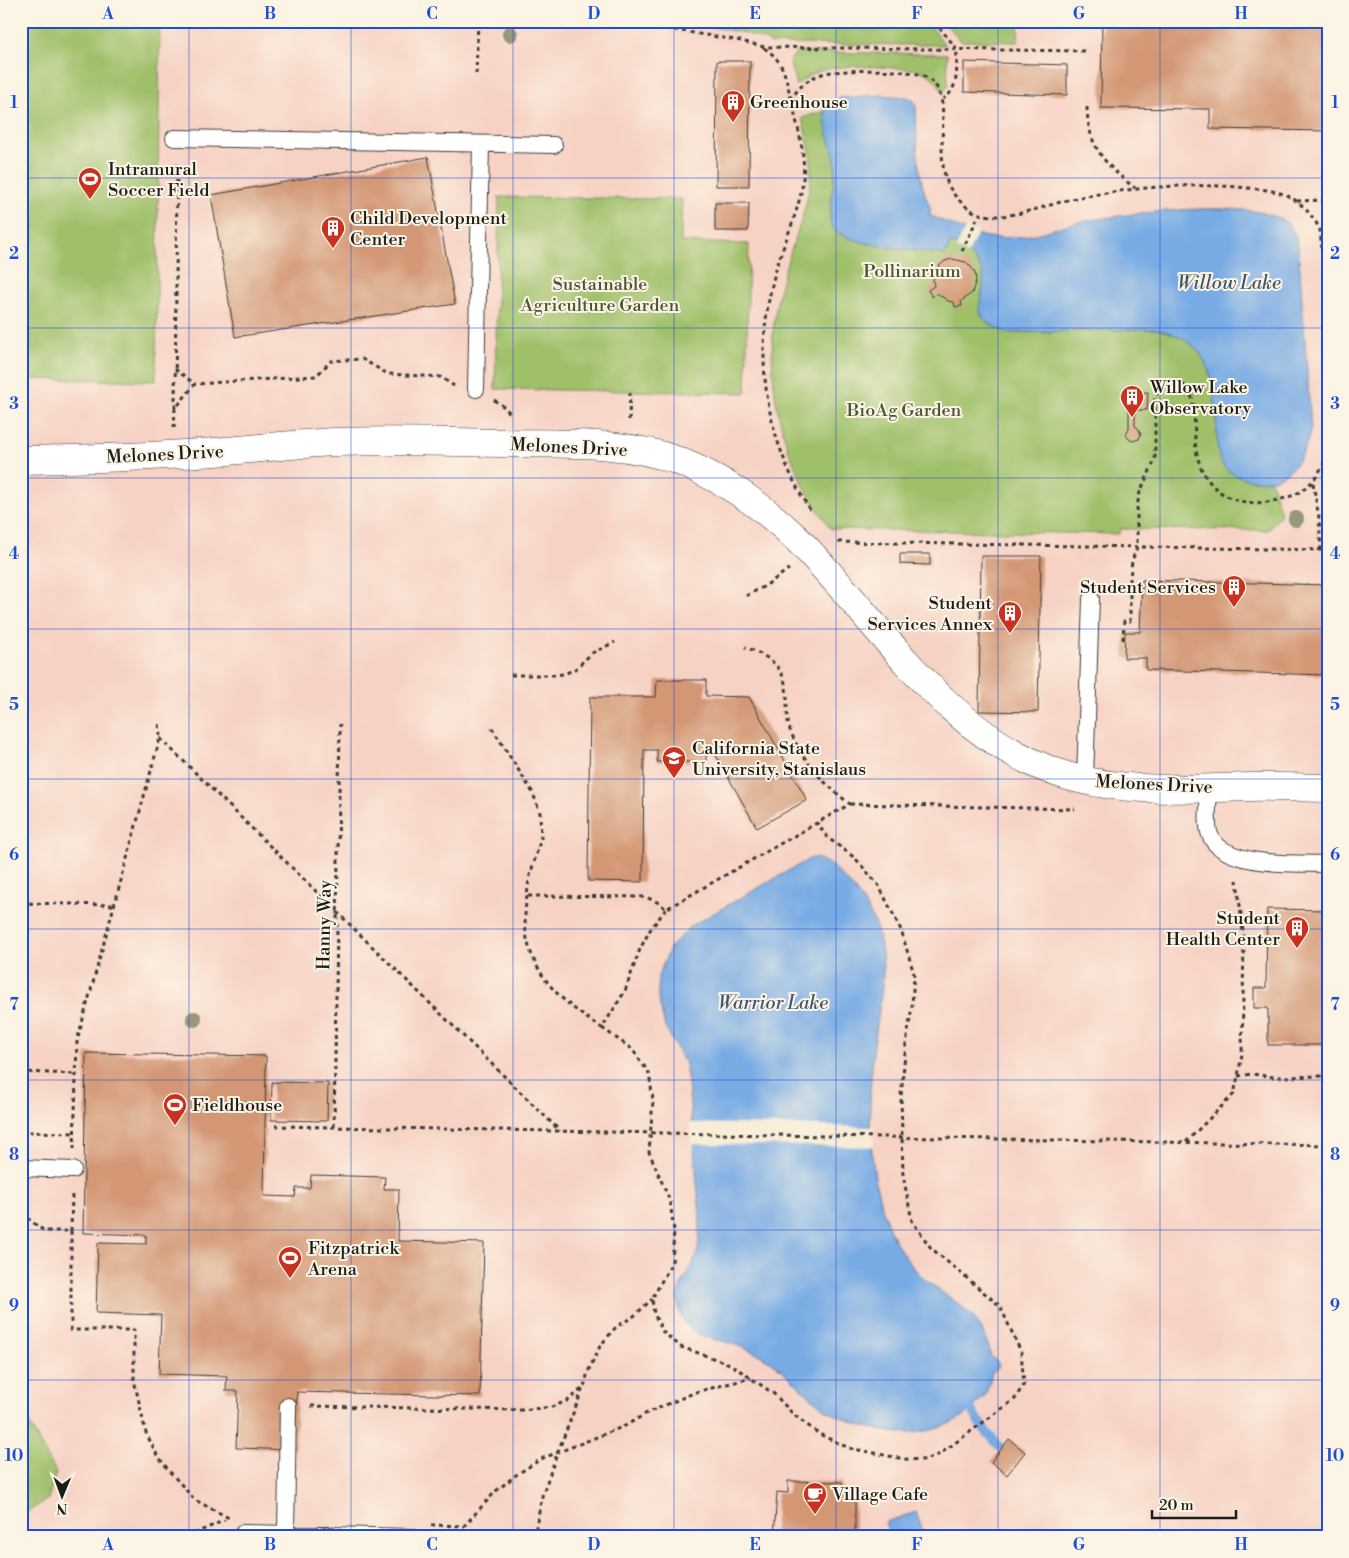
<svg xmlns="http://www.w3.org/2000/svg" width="1349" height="1558" viewBox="0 0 1349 1558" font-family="'Libre Bodoni',serif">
  <rect width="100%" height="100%" fill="#fcf5e5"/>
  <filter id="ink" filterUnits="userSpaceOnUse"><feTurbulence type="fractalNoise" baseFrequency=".02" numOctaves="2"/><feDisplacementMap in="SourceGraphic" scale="10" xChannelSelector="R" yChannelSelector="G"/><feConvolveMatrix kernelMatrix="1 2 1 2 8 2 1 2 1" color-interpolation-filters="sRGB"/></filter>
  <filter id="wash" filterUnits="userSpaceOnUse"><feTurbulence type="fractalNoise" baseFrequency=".0096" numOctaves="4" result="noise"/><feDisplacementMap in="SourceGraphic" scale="20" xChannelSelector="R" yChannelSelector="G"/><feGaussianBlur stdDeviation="1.12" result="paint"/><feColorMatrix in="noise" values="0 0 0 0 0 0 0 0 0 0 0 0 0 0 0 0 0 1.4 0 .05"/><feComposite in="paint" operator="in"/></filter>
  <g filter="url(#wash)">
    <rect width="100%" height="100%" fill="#f6ead2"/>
    <path fill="#f6d2c4" d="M 21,21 L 1328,21 L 1328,1537 L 21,1537 Z"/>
    <path fill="#9fc069" stroke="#5e6e42" d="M 21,21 L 160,21 L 156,381 L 21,379 Z
      M 667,21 L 927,21 L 945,45 L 772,44 C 745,28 698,26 667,21 Z
      M 943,21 L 1019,21 L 1018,42 L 961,41 Z
      M 797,52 L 947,54 L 948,86 L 943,93 C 937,79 927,71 912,69 C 882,68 842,62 815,73 C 807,76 802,82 796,85 L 789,61 Z
      M 825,111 L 836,164 L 830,212 L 841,235 C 874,247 910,247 945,255 L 950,243 C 964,248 979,259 983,275 C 985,286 979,299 980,311 C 982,322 997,328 1006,333 L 1155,329 C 1214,340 1214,383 1217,433 C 1218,445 1217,457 1224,467 C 1234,479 1257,481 1271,481 L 1281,514 L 1268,530 L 1120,529 L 1119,534 L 831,529 C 823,516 813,504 806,490 C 772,425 763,351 782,280 C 791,244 810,208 811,170 C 812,153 806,135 802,118 Z
      M 499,197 L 682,199 L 681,242 L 749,244 L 746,393 L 495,389 Z
      M 21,1409 L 56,1472 L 48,1499 L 21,1516 Z"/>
    <path fill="#78abe4" stroke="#4a6480" d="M 881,95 L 907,97 L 913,100 L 916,107 C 917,141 916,178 931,209 L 929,215 C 946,222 964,231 982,236 C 990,238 1007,238 1016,237 C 1036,236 1056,227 1075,223 C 1116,215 1258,195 1288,224 C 1296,233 1298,245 1299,256 L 1311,428 C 1305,458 1288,485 1253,480 C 1244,479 1232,475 1225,468 C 1217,460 1218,446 1217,435 C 1214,385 1215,340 1155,329 L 1006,333 C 997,328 982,322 980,311 C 979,299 985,286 983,275 C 979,259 964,248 950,243 L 945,255 C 922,250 842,247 832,226 C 826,216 837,176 835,162 C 833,143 819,120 827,102 L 839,98 Z
      M 811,858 C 825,857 836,870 845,879 C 904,942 878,992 872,1065 C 869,1094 870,1124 872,1153 C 876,1198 889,1248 925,1279 C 958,1307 981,1309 991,1357 L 996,1360 L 999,1365 L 997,1370 L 992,1372 C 990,1380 988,1391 984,1397 C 979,1403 972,1408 967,1413 C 929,1442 881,1436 841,1417 C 834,1414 826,1411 821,1406 C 800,1390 787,1371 763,1357 C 755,1353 747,1349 739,1346 C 718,1338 690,1340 681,1315 C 671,1286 688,1281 696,1256 C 700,1244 699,1231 700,1218 L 688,1083 L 685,1064 L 665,1027 L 658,997 L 658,976 L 671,946 L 691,926 Z
      M 916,1512 L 925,1537 L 890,1537 L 885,1522 Z"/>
    <path fill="#f6ead2" d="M 966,227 L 978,232 L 968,254 L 956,248 Z
      M 690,1123 L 874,1127 L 874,1147 L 691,1144 Z"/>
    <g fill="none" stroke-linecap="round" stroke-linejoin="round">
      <path stroke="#78abe4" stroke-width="9" d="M 971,1409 L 984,1429 L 1000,1447"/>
    </g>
    <g id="blocks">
      <path fill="#d39774" d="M 1102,21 L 1328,21 L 1328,131 L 1210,129 L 1210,109 L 1101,108 Z
        M 717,61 L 750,61 L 749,186 L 716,186 Z
        M 964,62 L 1067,65 L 1067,95 L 964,92 Z
        M 428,157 L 455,304 L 235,337 L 211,195 Z
        M 715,203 L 749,203 L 748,231 L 715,231 Z
        M 952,259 L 966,262 L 971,267 L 975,273 L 976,280 L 972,293 L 961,301 L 962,306 L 955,307 L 954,302 L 948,301 L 937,293 L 932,297 L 928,290 L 934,286 L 933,279 L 935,272 L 939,266 L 945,261 Z
        M 1148,392 L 1147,410 L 1135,410 L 1135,426 L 1138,428 L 1141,434 L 1139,439 L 1132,441 L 1128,438 L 1126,434 L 1129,428 L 1129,393 Z
        M 900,554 L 930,554 L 930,565 L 900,564 Z
        M 981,556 L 1041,556 L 1038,712 L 979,711 Z
        M 1142,580 L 1328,585 L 1328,675 L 1146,670 L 1146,658 L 1124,658 L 1125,632 L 1140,632 Z
        M 657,680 L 706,680 L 706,696 L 749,697 L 807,800 L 757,828 L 714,752 L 706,752 L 706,762 L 657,762 L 657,750 L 644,750 L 643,882 L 588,881 L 590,697 L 656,697 Z
        M 1267,909 L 1328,910 L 1328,1045 L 1268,1045 L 1268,1008 L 1254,1008 L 1254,988 L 1266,988 Z
        M 86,1053 L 266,1056 L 264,1196 L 295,1197 L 296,1188 L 310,1188 L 311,1175 L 385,1177 L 384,1189 L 399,1189 L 398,1241 L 484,1243 L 480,1396 L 297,1392 L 295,1450 L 236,1448 L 238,1391 L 226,1391 L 227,1376 L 159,1374 L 161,1315 L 96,1313 L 98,1243 L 146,1244 L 146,1235 L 83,1233 Z
        M 272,1082 L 328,1083 L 327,1121 L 271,1120 Z
        M 1009,1439 L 1025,1452 L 1007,1475 L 991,1462 Z
        M 788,1481 L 842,1482 L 843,1494 L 855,1494 L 855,1537 L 774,1537 L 777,1492 L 788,1493 Z"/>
    </g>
  </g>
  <g filter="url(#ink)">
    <use href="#blocks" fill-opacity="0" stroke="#3d3b37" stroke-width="1"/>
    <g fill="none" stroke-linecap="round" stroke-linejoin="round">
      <g stroke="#3d3b37" stroke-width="18">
        <path id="service" d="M 174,138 L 554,145
          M 476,389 L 481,144
          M 1085,780 L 1091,599
          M 1209,789 C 1209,803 1205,821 1210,835 C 1223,868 1298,863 1328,864
          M 21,1168 L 73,1170
          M 243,1533 L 412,1537
          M 286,1533 L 288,1406"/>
      </g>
      <g stroke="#3d3b37" stroke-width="29">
        <path id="minor" d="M 21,460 C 81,459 141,457 200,453 C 246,450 291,444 336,442 C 391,440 446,442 501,443 C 560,444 623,440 679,461 C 724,479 764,507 798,540 C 881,623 945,737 1064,775 C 1123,793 1188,789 1249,787 C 1275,786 1301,788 1328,788"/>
      </g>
      <path stroke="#3d3b37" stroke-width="3" stroke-dasharray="4 4" stroke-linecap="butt" d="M 635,21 L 652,26 L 741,41 L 764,47 L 1087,51
        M 934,21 L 957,49 C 956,68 960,89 943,99
        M 764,48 C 784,60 786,78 791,100
        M 476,74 L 478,21
        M 1087,107 C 1088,147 1105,165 1135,188
        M 1297,201 L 1328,200
        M 962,251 L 977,219
        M 175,369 L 195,384
        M 494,400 L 503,406 L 512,415
        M 175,408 L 177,160
        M 629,420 L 630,393
        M 174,428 L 175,409 L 195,384 L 316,376 L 331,361 L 362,359 L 388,374 L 441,377 L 454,386
        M 1313,483 L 1319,518 L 1321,550
        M 810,510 C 763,435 752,351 777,266 C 785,240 801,206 803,179 C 806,154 797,126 792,101 C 797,84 815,74 832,72 C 853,70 910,68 926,77 C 963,98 921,166 961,202 C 966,207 973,212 980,214 C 1008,222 1048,204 1076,198 C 1129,188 1184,183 1238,187 C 1255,189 1275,189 1290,197 C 1303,204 1314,217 1320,230 L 1328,309
        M 838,542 L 1328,550
        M 746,596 L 765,586 L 789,569
        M 1123,640 L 1124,621 L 1130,621 L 1130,577 L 1132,561 L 1137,547 L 1137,506 L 1140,492 L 1155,460 L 1155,398 L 1161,387 L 1173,381 L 1178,381 L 1189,389 C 1197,408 1193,429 1196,449 C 1202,490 1234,509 1273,501 C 1305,495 1316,482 1328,454
        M 511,675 L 554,675 L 564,674 L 575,669 L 592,653 L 615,642
        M 492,728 L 533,793 L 540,813 L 541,838 L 529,879 L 527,896 L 646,897 L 659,903 L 666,909 L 850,804 C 824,784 802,761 790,730 C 787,721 787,709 787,699 C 786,667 772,658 745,647
        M 160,738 L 560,1131
        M 850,804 L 1075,809
        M 527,896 C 516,959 552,997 602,1028
        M 21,903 L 114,905
        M 666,909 L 650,930 L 640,949 L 625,991 L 602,1028 L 632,1049 L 649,1073 L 653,1100 L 649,1152 L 670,1201 L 674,1231 L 672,1262 L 652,1299 L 654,1314 L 663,1332 L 681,1347 L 730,1364 L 774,1394 L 794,1415 L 819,1434 L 849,1448 L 904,1459 L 925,1460 L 940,1454 L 1015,1399 L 1024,1384 L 1021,1352 L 1000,1306 L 931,1248 L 912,1221 L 903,1175 L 901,1096 L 906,1044 L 912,1006 L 914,974 L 901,930 L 879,886 L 855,858 L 828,838 L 817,823
        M 21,1072 L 76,1074
        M 1238,1076 L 1252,1074 L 1274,1077 L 1328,1076
        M 275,1126 L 1328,1145
        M 334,1127 L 340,724
        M 21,1135 L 31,1132 L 74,1133
        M 1186,1142 L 1234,1094 L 1238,1076 L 1242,1054 L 1244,941 L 1237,880
        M 74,1149 L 77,1041 L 160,738 L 159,721
        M 21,1213 L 44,1231 L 71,1231 L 71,1330 L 134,1330 L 134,1380 L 146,1433 L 157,1455 L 170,1472 L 195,1500 L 229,1518
        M 71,1231 L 72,1193
        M 311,1406 L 522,1410 L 552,1407 L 569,1400 L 584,1387 L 588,1372 L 600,1346 L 616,1327 L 634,1316 L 652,1299
        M 431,1525 L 464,1526 L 496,1491 L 516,1475 L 541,1459 L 625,1426 L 647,1413 L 696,1392 L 751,1378
        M 62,1537 L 74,1533 L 95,1537
        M 187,1537 L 225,1520
        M 534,1537 L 542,1496 L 557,1454 L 583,1388"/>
      <use href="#service" stroke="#fff" stroke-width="16"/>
      <use href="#minor" stroke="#fff" stroke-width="28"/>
    </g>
    <g fill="#97987d">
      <circle cx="510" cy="34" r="8"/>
      <circle cx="1296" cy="519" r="8"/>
      <circle cx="194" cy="1019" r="8"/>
    </g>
  </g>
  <path fill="none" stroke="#1d4ed8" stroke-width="1" stroke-opacity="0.55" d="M 189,21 L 189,1537M 351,21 L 351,1537M 513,21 L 513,1537M 674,21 L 674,1537M 836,21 L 836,1537M 998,21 L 998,1537M 1160,21 L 1160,1537M 21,178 L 1328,178M 21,328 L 1328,328M 21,478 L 1328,478M 21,629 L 1328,629M 21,779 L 1328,779M 21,929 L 1328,929M 21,1080 L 1328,1080M 21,1230 L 1328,1230M 21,1380 L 1328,1380"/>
  <defs>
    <g id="building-pin" transform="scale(1.25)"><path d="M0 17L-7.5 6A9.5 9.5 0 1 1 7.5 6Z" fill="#c8321e" stroke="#fcf5e5"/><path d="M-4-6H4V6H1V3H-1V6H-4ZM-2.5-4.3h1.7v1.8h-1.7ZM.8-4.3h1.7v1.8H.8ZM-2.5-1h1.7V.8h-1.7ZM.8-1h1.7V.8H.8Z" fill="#fff"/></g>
    <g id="stadium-pin" transform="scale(1.25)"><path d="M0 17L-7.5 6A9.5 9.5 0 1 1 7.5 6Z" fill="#c8321e" stroke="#fcf5e5"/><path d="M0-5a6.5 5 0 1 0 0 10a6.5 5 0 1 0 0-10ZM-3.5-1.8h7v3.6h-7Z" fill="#fff"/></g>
    <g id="university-pin" transform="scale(1.25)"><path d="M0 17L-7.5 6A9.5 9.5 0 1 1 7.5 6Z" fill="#c8321e" stroke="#fcf5e5"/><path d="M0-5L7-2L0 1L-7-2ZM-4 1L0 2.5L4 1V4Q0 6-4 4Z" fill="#fff"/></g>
    <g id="cafe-pin" transform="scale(1.25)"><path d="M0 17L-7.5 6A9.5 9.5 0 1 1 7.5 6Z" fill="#c8321e" stroke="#fcf5e5"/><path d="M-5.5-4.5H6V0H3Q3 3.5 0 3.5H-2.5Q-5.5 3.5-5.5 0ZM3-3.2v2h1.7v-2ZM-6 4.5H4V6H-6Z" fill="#fff"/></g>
  </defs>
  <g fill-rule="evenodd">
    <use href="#building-pin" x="733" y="102"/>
    <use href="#stadium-pin" x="90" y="179"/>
    <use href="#building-pin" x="333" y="228"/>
    <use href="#building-pin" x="1132" y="397"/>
    <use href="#building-pin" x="1234" y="587"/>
    <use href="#building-pin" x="1010" y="613"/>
    <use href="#university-pin" x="674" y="758"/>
    <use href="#building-pin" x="1297" y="928"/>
    <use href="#stadium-pin" x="175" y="1105"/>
    <use href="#stadium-pin" x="290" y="1258"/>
    <use href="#cafe-pin" x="815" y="1494"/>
  </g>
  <g text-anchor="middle" stroke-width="4" stroke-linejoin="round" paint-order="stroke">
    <g font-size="18" fill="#1c1c1c" stroke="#fcf5e5" text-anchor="start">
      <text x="750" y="108">Greenhouse</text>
      <text x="108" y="175">Intramural<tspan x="108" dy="21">Soccer Field</tspan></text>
      <text x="350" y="224">Child Development<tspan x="350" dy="21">Center</tspan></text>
      <text x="1150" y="393">Willow Lake<tspan x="1150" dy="21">Observatory</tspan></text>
      <text x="1216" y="593" text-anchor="end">Student Services</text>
      <text x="992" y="609" text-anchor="end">Student<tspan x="992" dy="21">Services Annex</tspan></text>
      <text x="692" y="754">California State<tspan x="692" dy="21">University, Stanislaus</tspan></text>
      <text x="1280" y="924" text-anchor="end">Student<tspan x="1280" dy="21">Health Center</tspan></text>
      <text x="192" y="1111">Fieldhouse</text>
      <text x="308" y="1254">Fitzpatrick<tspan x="308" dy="21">Arena</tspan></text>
      <text x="832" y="1500">Village Cafe</text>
    </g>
    <g font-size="18" fill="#4a5537" stroke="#fcf5e5">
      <text x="912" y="277">Pollinarium</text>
      <text x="600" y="290">Sustainable<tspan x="600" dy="21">Agriculture Garden</tspan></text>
      <text x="904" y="416">BioAg Garden</text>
    </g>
    <g font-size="18" fill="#1c1c1c" stroke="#fcf5e5">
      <text transform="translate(569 447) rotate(3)" y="6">Melones Drive</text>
      <text transform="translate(165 454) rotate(-3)" y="6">Melones Drive</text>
      <text transform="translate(1154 784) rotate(3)" y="6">Melones Drive</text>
      <text transform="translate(324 925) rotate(-89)" y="6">Hanny Way</text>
    </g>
    <g font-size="19" font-style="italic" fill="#41556c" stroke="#fcf5e5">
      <text x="1229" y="289">Willow Lake</text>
      <text x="773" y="1009">Warrior Lake</text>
    </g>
  </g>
  <rect width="1349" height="1558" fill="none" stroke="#fcf5e5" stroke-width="55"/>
  <g transform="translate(62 1496) rotate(181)" stroke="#fcf5e5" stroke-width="4" paint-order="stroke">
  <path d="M0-4L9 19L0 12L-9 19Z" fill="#1c1c1c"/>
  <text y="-8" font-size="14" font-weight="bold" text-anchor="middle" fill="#1c1c1c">N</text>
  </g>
  <path d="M1152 1510v8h84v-8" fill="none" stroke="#1c1c1c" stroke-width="2.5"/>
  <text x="1159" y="1510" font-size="15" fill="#1c1c1c" stroke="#fcf5e5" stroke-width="4" paint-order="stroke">20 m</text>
  <rect x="28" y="28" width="1294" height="1502" fill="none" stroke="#1d4ed8" stroke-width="2"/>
  <g font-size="16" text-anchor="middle" font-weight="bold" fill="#1d4ed8">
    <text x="108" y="19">A</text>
    <text x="270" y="19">B</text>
    <text x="432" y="19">C</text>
    <text x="594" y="19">D</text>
    <text x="755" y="19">E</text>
    <text x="917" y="19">F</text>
    <text x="1079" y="19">G</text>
    <text x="1241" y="19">H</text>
    <text x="14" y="108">1</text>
    <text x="1335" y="108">1</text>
    <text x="14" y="259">2</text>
    <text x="1335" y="259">2</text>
    <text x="14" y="409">3</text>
    <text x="1335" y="409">3</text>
    <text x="14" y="559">4</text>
    <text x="1335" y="559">4</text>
    <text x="14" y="710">5</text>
    <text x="1335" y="710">5</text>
    <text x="14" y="860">6</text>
    <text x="1335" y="860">6</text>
    <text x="14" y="1010">7</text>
    <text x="1335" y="1010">7</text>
    <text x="14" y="1160">8</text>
    <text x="1335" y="1160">8</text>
    <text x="14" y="1311">9</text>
    <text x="1335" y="1311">9</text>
    <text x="14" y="1461">10</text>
    <text x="1335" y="1461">10</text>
    <text x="108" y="1550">A</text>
    <text x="270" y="1550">B</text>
    <text x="432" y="1550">C</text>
    <text x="594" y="1550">D</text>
    <text x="755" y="1550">E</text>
    <text x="917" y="1550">F</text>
    <text x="1079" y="1550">G</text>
    <text x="1241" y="1550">H</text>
  </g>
</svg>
